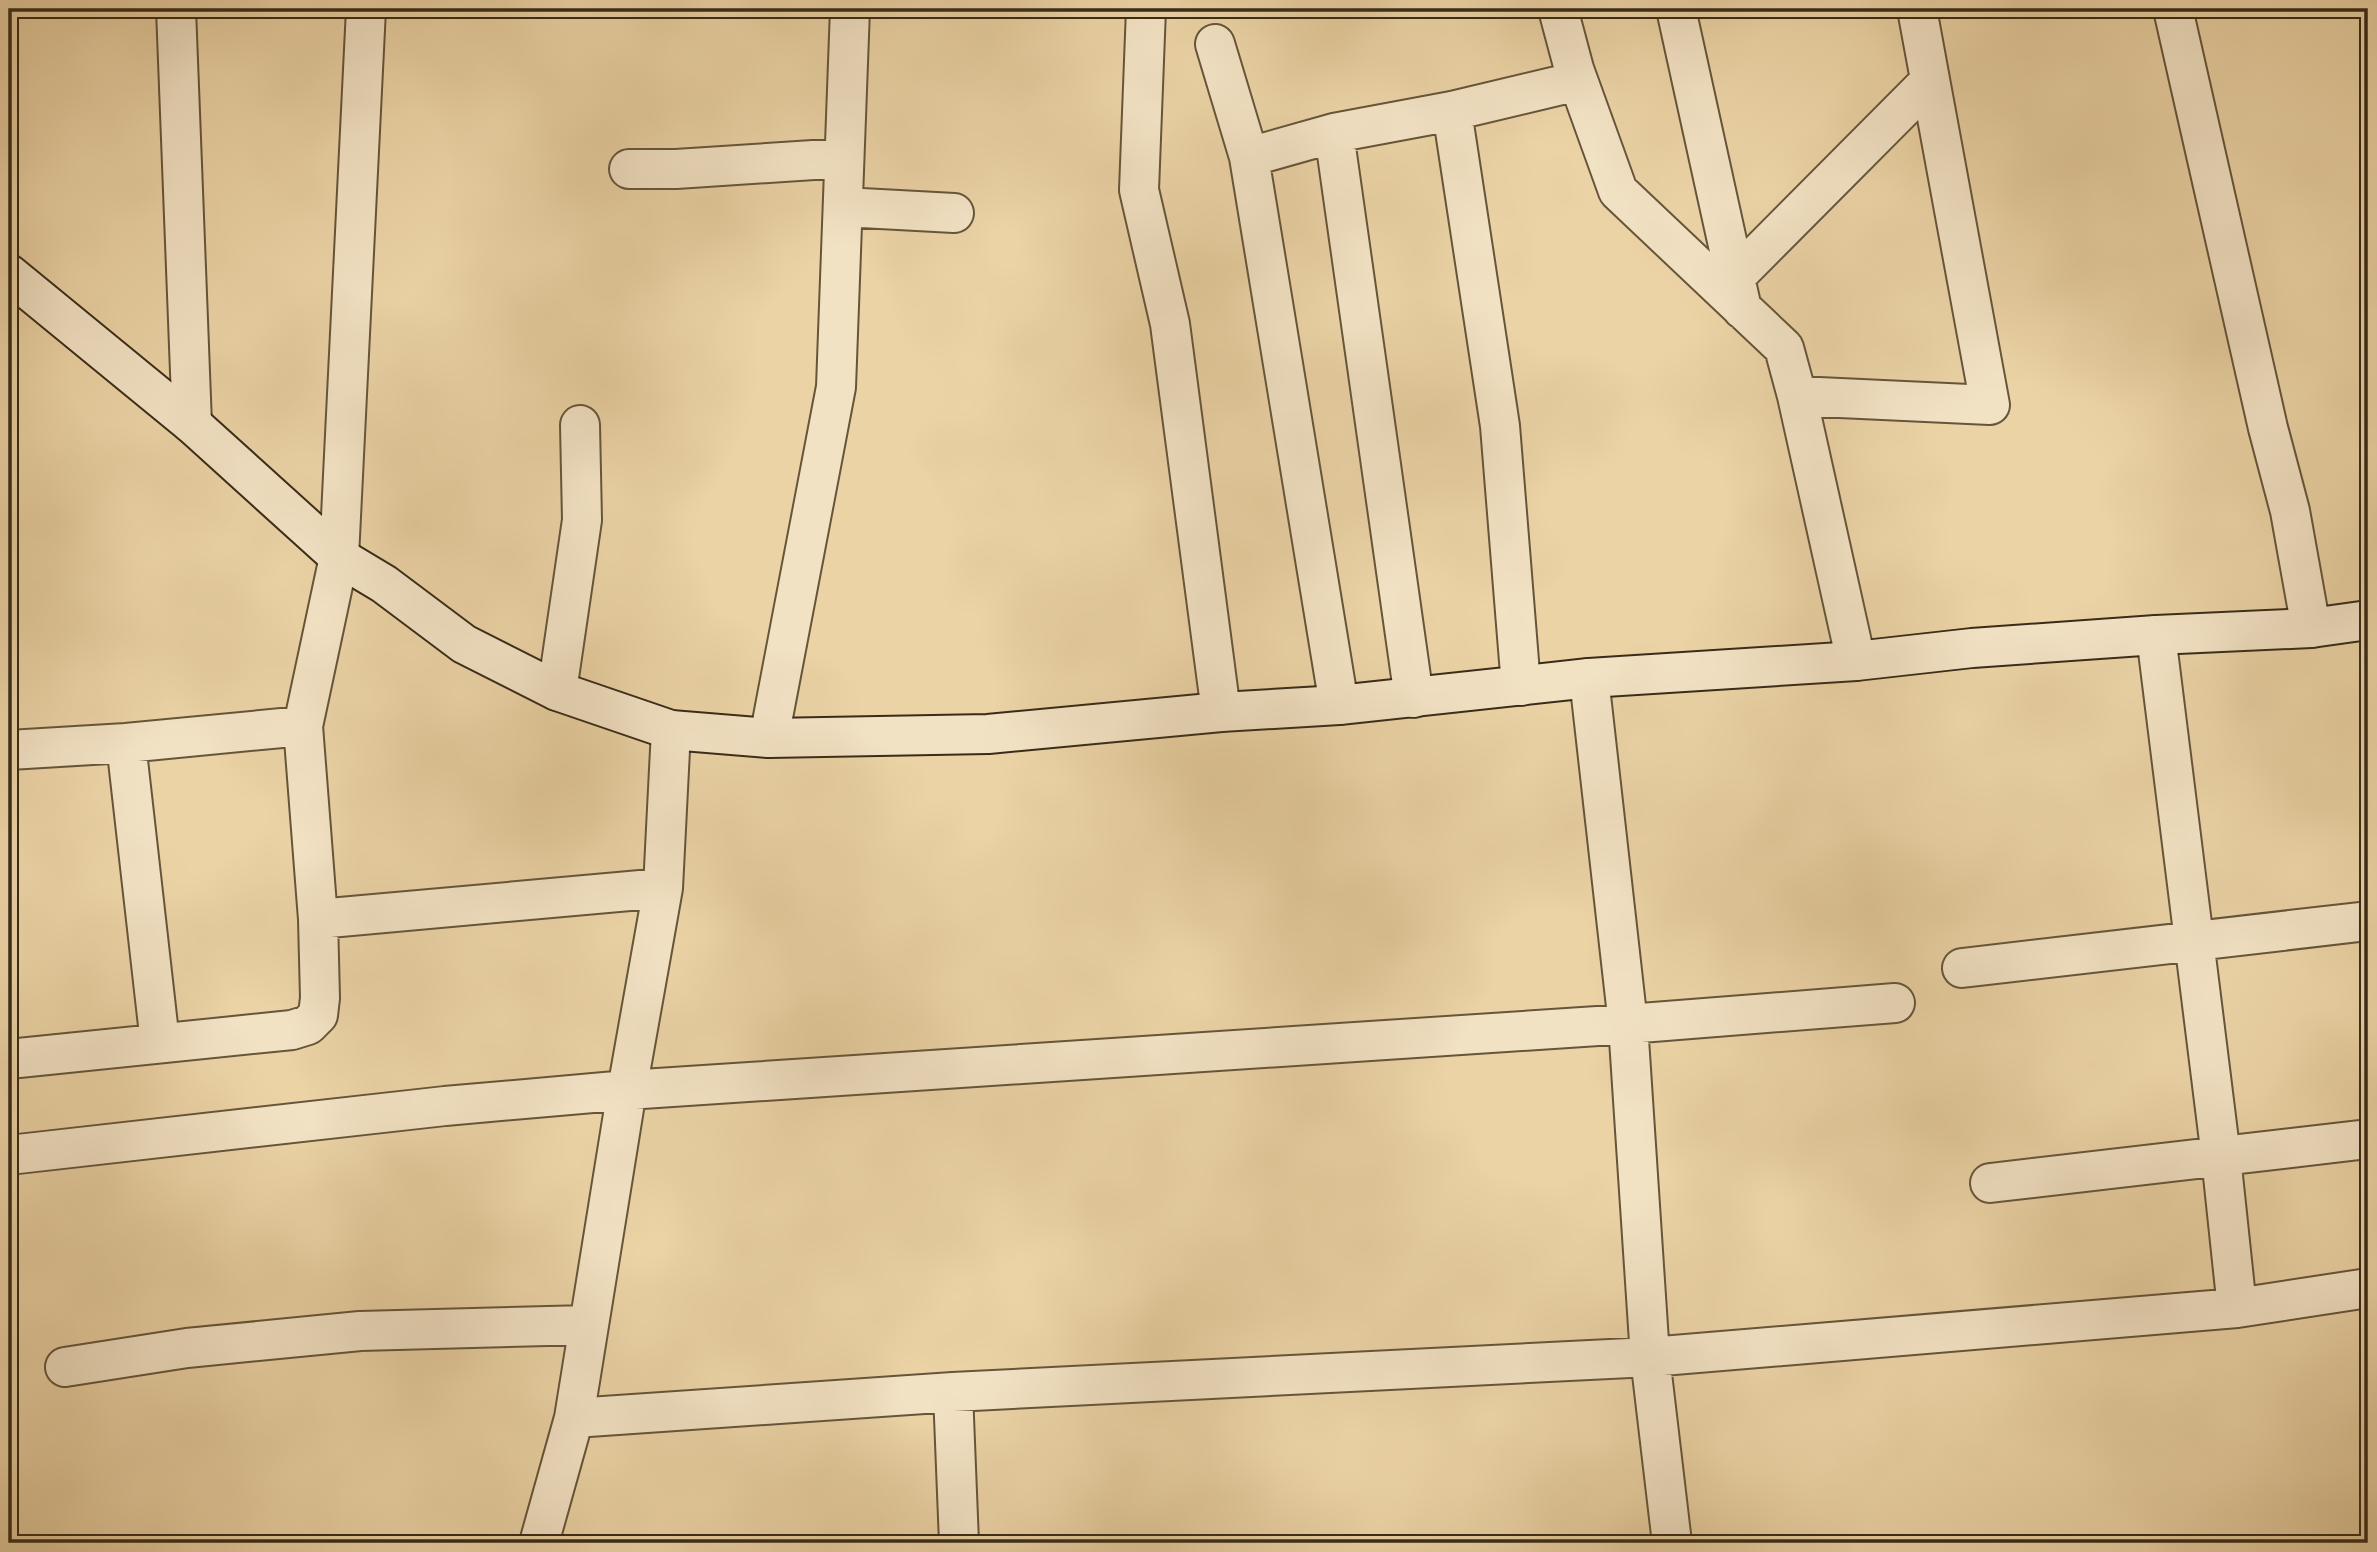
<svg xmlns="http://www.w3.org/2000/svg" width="2377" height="1552" viewBox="0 0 2377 1552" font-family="Alegreya,serif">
  <rect width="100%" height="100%" fill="#ebd3a5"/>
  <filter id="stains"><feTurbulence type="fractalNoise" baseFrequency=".00286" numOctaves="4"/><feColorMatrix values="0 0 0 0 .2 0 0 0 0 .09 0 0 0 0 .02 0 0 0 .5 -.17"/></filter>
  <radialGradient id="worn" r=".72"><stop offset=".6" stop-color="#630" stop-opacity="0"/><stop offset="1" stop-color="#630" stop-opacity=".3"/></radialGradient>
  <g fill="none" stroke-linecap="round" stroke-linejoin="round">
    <g stroke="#66553b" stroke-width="42">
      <path id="minor" d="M 176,9 L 192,424
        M 1146,9 L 1139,190 L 1170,324 L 1221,712
        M 1558,9 L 1574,69 L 1618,191 L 1784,348 L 1797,396 L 1856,661
        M 1676,9 L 1742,309
        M 2173,9 L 2268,428 L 2290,511 L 2311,628
        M 1215,44 L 1249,157 L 1339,705
        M 1452,111 L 1500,426 L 1521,686
        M 1334,133 L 1414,698
        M 1249,157 L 1334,133 L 1452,111 L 1578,81
        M 629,169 L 676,169 L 844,158
        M 843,207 L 954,213
        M 1735,277 L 1930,81
        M 1797,396 L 1990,405 L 1917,9
        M 2156,635 L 2221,1157 L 2237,1308
        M 1589,678 L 1628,1024 L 1650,1357 L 1672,1543
        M 557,691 L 582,520 L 580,425
        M 769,738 L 836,387 L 850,9
        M 126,743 L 160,1043
        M 9,750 L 126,743 L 303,726 L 339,557 L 366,9
        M 318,919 L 663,888
        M 1962,968 L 2368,921
        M 9,1059 L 292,1030 L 308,1025 L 318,1015 L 320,998 L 318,919 L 303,726
        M 9,1155 L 445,1106 L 627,1090 L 663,888 L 671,730
        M 1990,1183 L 2368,1139
        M 65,1367 L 187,1348 L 360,1331 L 588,1325
        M 953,1392 L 959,1543
        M 574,1418 L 953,1392 L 1650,1357 L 2237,1308 L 2368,1288
        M 539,1543 L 574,1418 L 627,1090 L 1628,1024 L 1895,1003"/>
    </g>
    <g stroke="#392b18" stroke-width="42">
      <path id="secondary" d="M 9,274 L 192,424 L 339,557 L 384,584 L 464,644 L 557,691 L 671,730 L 769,738 L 988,734 L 1221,712 L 1339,705 L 1589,678 L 1856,661 L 1972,648 L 2156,635 L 2311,628 L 2368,620"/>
    </g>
    <use href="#minor" stroke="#f2e2c4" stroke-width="38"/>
    <use href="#secondary" stroke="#f2e2c4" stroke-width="38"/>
  </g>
  <rect width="2377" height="1552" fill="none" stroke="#ebd3a5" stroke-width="35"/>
  <rect x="10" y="10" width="2356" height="1531" fill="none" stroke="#392b18" stroke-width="3.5"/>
  <rect x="18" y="18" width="2342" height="1517" fill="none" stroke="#392b18" stroke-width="2"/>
  <rect width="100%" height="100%" filter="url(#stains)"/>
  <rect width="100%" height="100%" fill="url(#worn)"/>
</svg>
